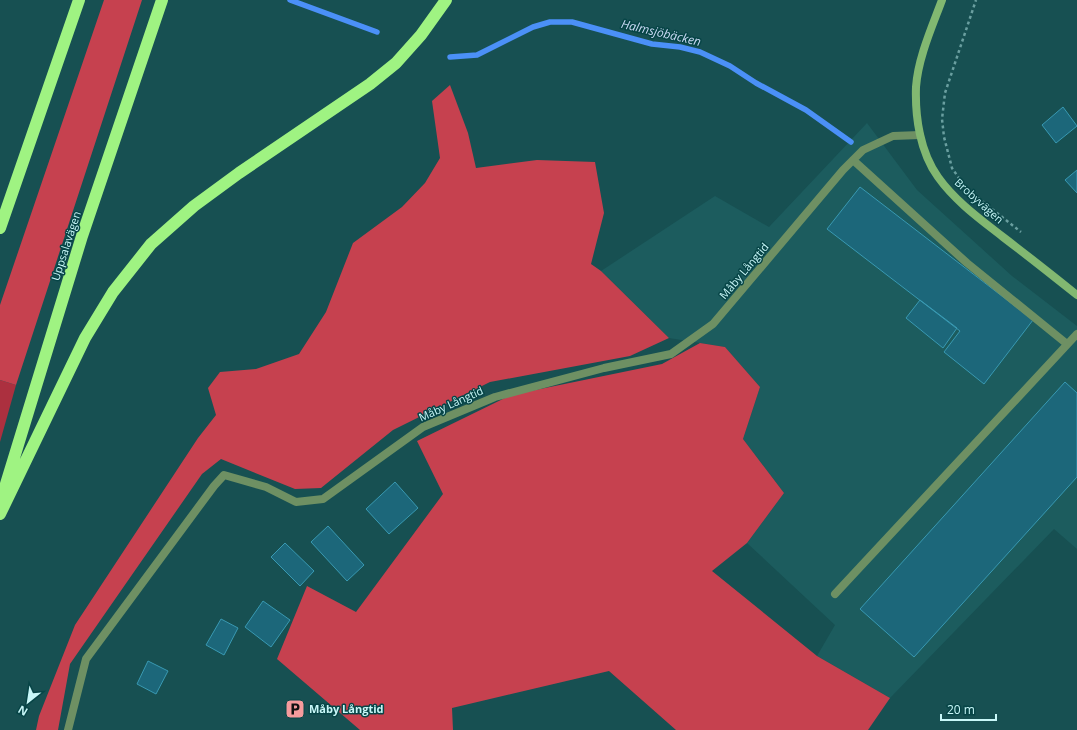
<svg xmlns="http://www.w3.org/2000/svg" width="1077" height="730" viewBox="0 0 1077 730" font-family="'Open Sans',sans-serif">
  <rect width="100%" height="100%" fill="#175052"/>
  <path fill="#1c5c5e" d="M 867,123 L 917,190 L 1012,276 L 1077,326 L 1077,549 L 1054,529 L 890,698 L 817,656 L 835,625 L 747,543 L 784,493 L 743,439 L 760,387 L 725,347 L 669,338 L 601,271 L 715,196 L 769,227 Z"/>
  <path fill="#ac303f" d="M 0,380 L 16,385 L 0,442 Z"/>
  <path fill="#c6414f" d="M 104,0 L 142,0 L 16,385 L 0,380 L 0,305 Z
    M 450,85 L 468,133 L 476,168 L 537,160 L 595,162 L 604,213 L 591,264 L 601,271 L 669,338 L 630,356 L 490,382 L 393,430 L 321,488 L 295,489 L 221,459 L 202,474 L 70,664 L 58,730 L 36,730 L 39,716 L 75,625 L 198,438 L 216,415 L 208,388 L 220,372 L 256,369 L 299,354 L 326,312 L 353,243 L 402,207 L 425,183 L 440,158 L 432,101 Z
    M 700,343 L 725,347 L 760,387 L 743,439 L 784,493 L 747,543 L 712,571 L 817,656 L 890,698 L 868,730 L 676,730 L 609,671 L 452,708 L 453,730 L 360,730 L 277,659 L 307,586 L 356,612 L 443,494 L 417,441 L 511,395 L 662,364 Z"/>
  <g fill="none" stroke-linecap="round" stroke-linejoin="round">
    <path stroke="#4b90f7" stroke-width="5.5" d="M 290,0 L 377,32
      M 450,57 L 477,55 L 533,27 L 550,22 L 572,22 L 652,44 L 680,47 L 700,52 L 730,66 L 756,83 L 806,110 L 851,142"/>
  </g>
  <path fill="#1c677a" stroke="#3999b2" d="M 1063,107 L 1077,126 L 1056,143 L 1042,125 Z
    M 1077,170 L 1077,193 L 1065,180 Z
    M 860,187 L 1033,320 L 984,384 L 944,352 L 960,331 L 827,229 Z
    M 920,300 L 957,328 L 943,348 L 906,318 Z
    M 1065,382 L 1077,393 L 1077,477 L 914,657 L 860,609 Z
    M 395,482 L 418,508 L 389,534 L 366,509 Z
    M 328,526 L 364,565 L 347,581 L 311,542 Z
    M 285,543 L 314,571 L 300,586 L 271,557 Z
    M 263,601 L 290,620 L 271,647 L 245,627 Z
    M 221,619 L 238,628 L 224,655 L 206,645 Z
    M 148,661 L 168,671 L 156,694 L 137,684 Z"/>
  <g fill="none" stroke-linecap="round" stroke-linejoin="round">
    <path stroke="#6a9fa0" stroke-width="2.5" stroke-dasharray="3 3" stroke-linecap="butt" d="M 963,184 L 952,168 L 944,137 L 942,119 L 945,93 L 976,0
      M 973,194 L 1021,232"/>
    <path stroke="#6e9063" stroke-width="8" d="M 853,160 L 967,263 L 1067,344
      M 835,594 L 1077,334
      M 68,730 L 86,659 L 214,486 L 224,475 L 266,487 L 296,502 L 323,499 L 423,427 L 495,397 L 604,368 L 671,354 L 713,324 L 843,170 L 863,150 L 893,136 L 920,135"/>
    <path stroke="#82b871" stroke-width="8" d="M 942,0 C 932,27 918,58 916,87 C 915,117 920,152 938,177 C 955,201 980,219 1003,237 C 1028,256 1052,275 1077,295"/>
    <path stroke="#9ff382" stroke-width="12" d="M 0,228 L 79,0
      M 2,497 L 82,236 L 162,0
      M 0,514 L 85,338 L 113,292 L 151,244 L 194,206 L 239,173 L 370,84 L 396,63 L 421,35 L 446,0"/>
  </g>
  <defs>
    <g id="parking-square" transform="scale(1)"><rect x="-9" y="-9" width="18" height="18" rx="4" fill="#f59b9d" stroke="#074547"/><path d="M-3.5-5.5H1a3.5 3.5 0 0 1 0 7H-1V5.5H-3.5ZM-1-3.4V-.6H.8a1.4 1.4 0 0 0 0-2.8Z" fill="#111"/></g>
  </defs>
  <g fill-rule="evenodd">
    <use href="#parking-square" x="295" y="709"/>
  </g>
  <g text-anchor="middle" stroke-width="3" stroke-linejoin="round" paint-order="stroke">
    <g font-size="11" fill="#c8f7f8" stroke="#074547">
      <text transform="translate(979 201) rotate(42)" y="4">Brobyvägen</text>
      <text transform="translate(66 246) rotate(-72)" y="4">Uppsalavägen</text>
      <text transform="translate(744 271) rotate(-50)" y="4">Måby Långtid</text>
      <text transform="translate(451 404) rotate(-24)" y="4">Måby Långtid</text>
    </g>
    <g font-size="11" font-weight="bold" fill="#c8f7f8" stroke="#074547" text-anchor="start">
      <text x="309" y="713">Måby Långtid</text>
    </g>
    <g font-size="12" font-style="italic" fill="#c9daf4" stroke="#074547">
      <text transform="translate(661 33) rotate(13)" y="4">Halmsjöbäcken</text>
    </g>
  </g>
  <g transform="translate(28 702) rotate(210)" stroke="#074547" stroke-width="3" paint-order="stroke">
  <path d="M0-3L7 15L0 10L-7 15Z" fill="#c8f7f8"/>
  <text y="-6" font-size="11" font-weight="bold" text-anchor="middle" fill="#c8f7f8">N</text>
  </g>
  <path d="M941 714v6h55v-6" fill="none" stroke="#c8f7f8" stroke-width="2"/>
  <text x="947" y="714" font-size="12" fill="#c8f7f8" stroke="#074547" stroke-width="3" paint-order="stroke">20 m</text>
</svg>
